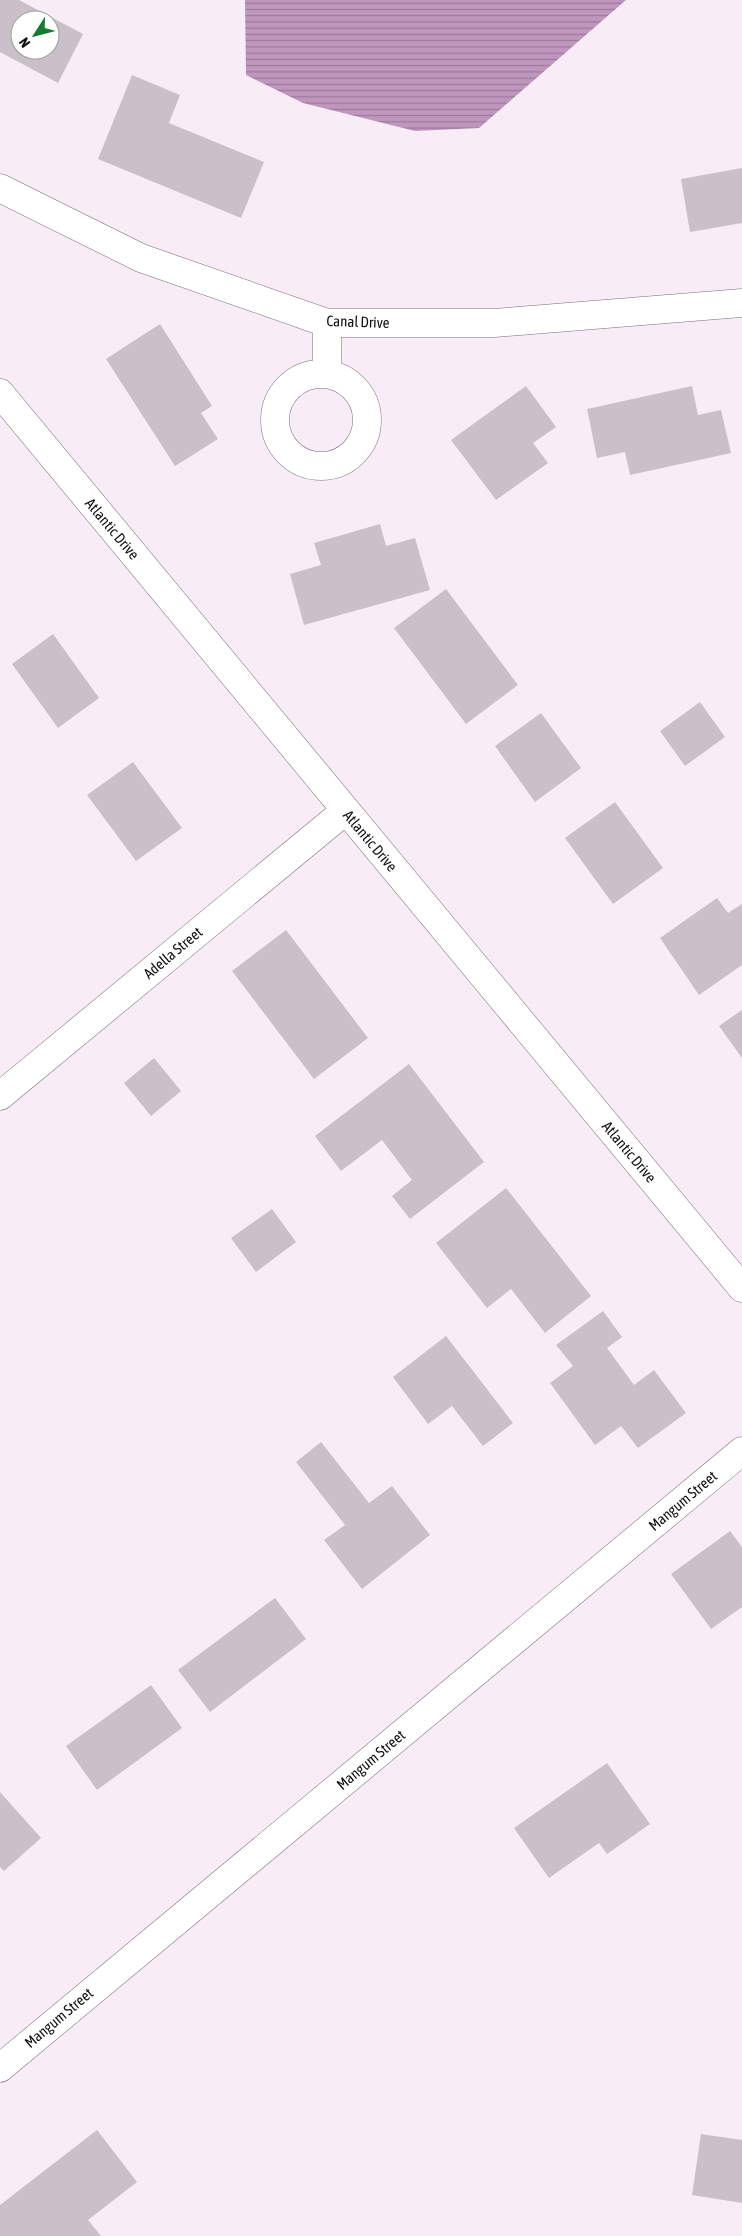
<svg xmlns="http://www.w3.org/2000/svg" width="742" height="2236" viewBox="0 0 742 2236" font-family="'Asap Condensed',sans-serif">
  <defs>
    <pattern id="water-rules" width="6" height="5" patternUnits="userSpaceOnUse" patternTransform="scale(1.25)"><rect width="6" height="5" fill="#bf97be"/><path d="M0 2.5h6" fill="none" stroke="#9a7a99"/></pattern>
  </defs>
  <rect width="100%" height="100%" fill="#f8edf7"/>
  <path fill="url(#water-rules)" d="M 245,0 L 626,0 L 479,128 L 415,131 L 303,103 L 246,75 Z"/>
  <path fill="#cac0c9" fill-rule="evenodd" d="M 0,0 L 19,0 L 83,34 L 58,83 L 0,52 ZM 20,20 L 50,20 L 50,50 L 20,50 Z
    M 132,75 L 180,95 L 169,123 L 264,162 L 241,218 L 98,159 Z
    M 742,168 L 742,223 L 690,232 L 681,179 Z
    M 160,324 L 212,406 L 201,413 L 218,439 L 175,466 L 106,359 Z
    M 526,386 L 556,427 L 533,443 L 548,463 L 496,500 L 451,440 Z
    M 692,386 L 698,415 L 721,410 L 731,453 L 630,475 L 625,452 L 597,458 L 587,409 Z
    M 380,524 L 386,546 L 415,538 L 430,590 L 304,625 L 290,574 L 321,565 L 314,543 Z
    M 446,589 L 518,685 L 466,724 L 394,628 Z
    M 53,634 L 99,698 L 58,728 L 12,664 Z
    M 700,702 L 725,737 L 685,766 L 660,731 Z
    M 541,713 L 581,768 L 535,802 L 495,746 Z
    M 133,762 L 182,828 L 136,861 L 87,795 Z
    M 615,802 L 663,868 L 613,904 L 565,838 Z
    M 717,898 L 728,913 L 742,904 L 742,965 L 699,995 L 660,938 Z
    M 286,930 L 368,1038 L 314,1079 L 232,971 Z
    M 742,1010 L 742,1058 L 719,1026 Z
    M 154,1058 L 181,1091 L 151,1116 L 124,1083 Z
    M 409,1064 L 484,1162 L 410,1219 L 392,1196 L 412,1180 L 382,1140 L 341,1171 L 315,1136 Z
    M 506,1188 L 591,1296 L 545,1333 L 511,1289 L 487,1308 L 436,1243 Z
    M 272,1209 L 296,1242 L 256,1272 L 231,1238 Z
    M 603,1311 L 622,1337 L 607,1348 L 634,1385 L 654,1370 L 686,1413 L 638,1448 L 621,1426 L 595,1445 L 550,1383 L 573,1366 L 556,1345 Z
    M 446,1336 L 513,1423 L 483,1446 L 452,1406 L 428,1424 L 393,1377 Z
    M 321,1442 L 369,1503 L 392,1486 L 430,1535 L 362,1589 L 324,1540 L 345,1525 L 296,1462 Z
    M 730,1531 L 742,1547 L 742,1607 L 711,1629 L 671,1574 Z
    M 275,1598 L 306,1639 L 210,1712 L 178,1670 Z
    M 151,1685 L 182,1728 L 97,1790 L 66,1746 Z
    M 607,1763 L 650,1824 L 607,1854 L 599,1843 L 549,1878 L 514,1828 Z
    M 0,1792 L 41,1838 L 4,1871 L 0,1867 Z
    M 97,2130 L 137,2182 L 88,2220 L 101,2236 L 0,2236 L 0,2205 Z
    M 701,2134 L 742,2140 L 742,2203 L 692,2195 Z"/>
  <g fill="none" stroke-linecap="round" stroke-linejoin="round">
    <g stroke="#786f78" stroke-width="29">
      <path id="minor" d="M 0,188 L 141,258 L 327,323 L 494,323 L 742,303
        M275 420a46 46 0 1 1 92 0a46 46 0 1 1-92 0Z
        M 327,374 L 327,323
        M 0,393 L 742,1288
        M 0,1096 L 345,811
        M 0,2068 L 742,1451"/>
    </g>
    <use href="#minor" stroke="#fff" stroke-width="28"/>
  </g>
  <g text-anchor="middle" stroke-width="4" stroke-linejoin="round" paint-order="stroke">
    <g font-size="15" fill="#130f13" stroke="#fefefe">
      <text transform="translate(358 322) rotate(2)" y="5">Canal Drive</text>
      <text transform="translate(112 529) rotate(50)" y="5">Atlantic Drive</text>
      <text transform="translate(370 841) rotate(50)" y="5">Atlantic Drive</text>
      <text transform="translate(173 953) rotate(-40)" y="5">Adella Street</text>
      <text transform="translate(629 1152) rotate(50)" y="5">Atlantic Drive</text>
      <text transform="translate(683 1501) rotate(-40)" y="5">Mangum Street</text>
      <text transform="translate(371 1760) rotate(-40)" y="5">Mangum Street</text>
      <text transform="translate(59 2018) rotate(-40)" y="5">Mangum Street</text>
    </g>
  </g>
  <g transform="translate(35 35) rotate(234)"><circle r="24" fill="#fefefe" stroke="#a09ea0"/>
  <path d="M0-4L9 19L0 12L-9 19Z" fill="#137c30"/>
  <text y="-8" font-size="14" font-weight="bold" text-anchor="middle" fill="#130f13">N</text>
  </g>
</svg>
